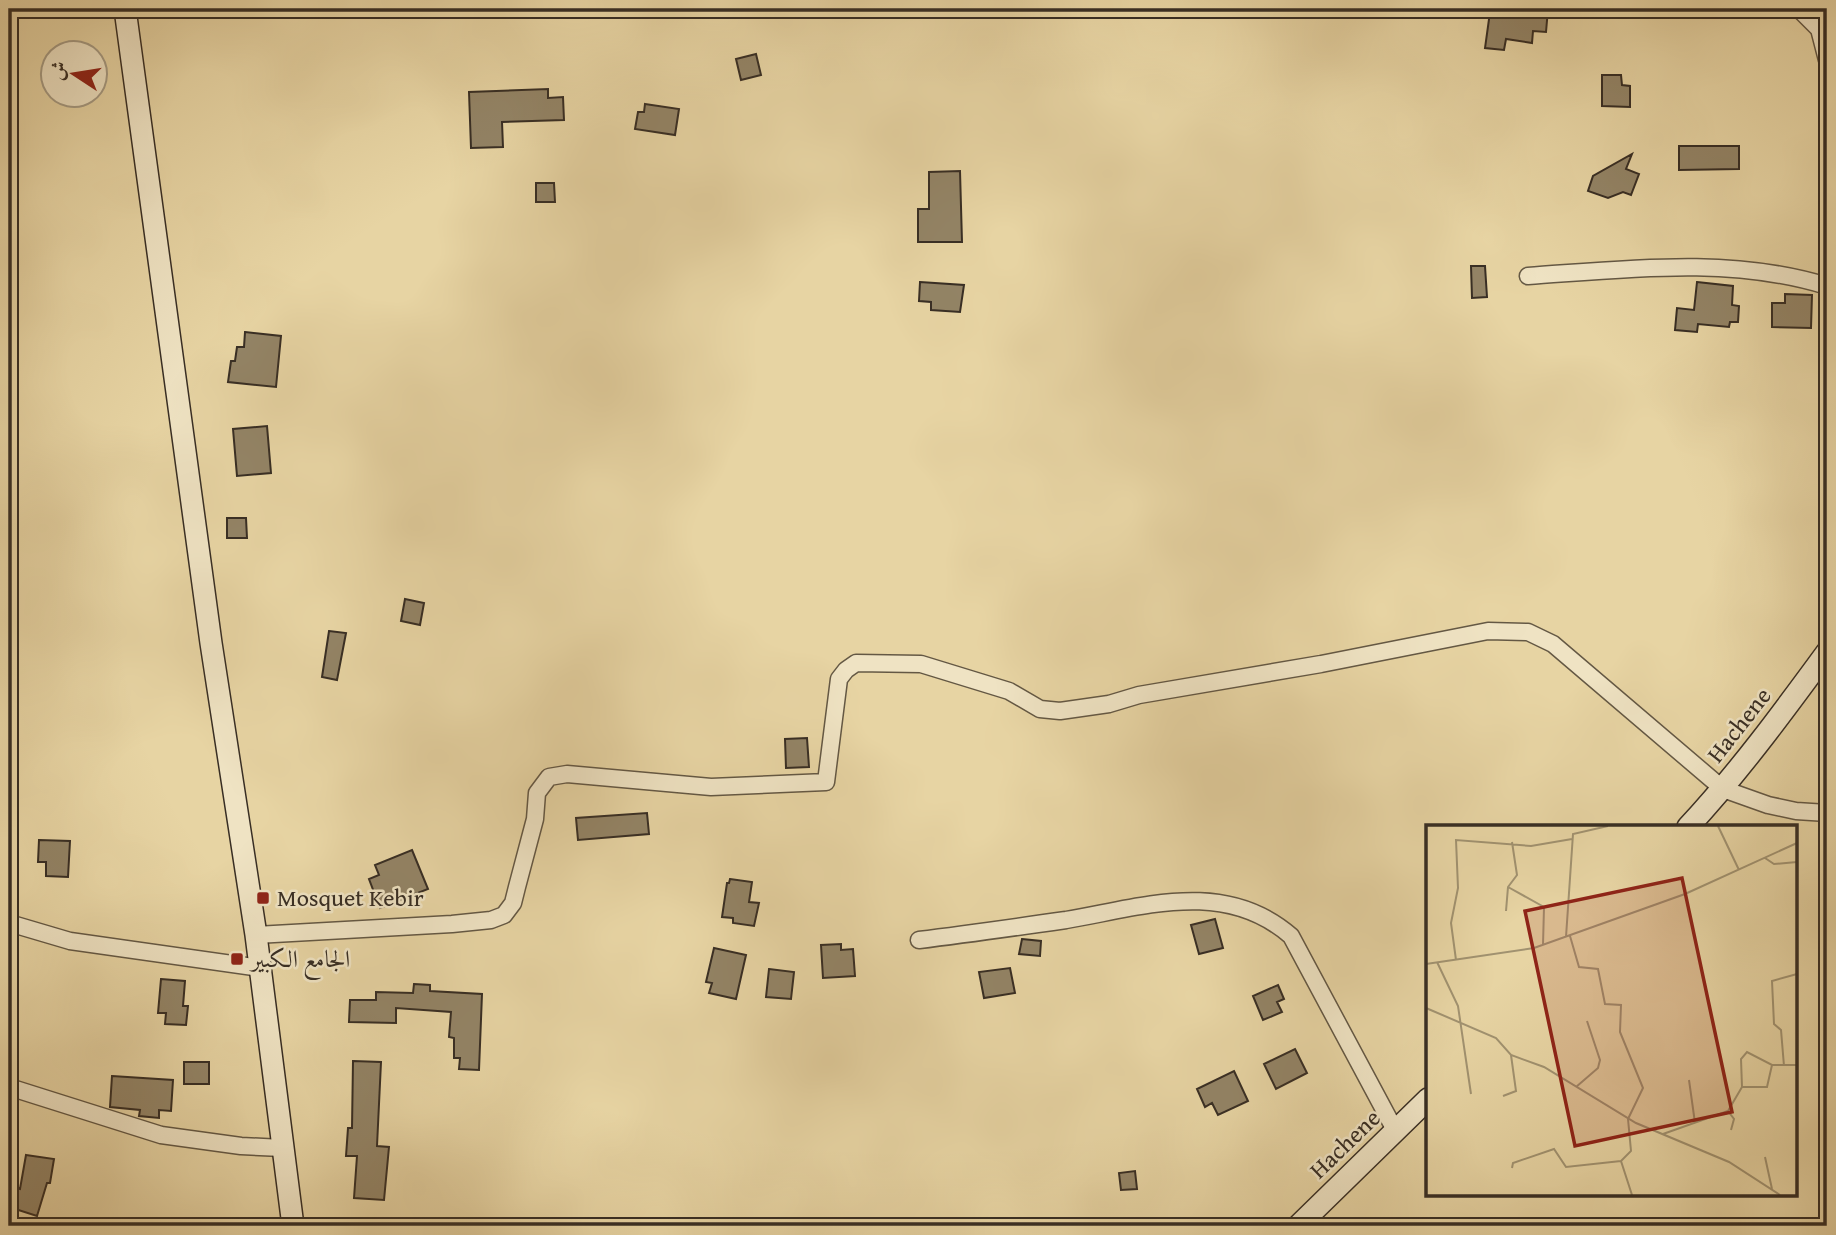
<svg xmlns="http://www.w3.org/2000/svg" width="1836" height="1235" viewBox="0 0 1836 1235" font-family="'Gentium Book Plus',Amiri,serif">
  <rect width="100%" height="100%" fill="#e7d4a3"/>
  <filter id="stains"><feTurbulence type="fractalNoise" baseFrequency=".00286" numOctaves="4"/><feColorMatrix values="0 0 0 0 .2 0 0 0 0 .09 0 0 0 0 .02 0 0 0 .5 -.17"/></filter>
  <radialGradient id="worn" r=".72"><stop offset=".6" stop-color="#630" stop-opacity="0"/><stop offset="1" stop-color="#630" stop-opacity=".3"/></radialGradient>
  <path fill="#938466" stroke="#382e24" stroke-width="2" d="M 1496,9 L 1548,9 L 1546,32 L 1533,31 L 1532,43 L 1506,39 L 1504,50 L 1485,48 L 1490,12 L 1496,13 Z
    M 756,54 L 761,75 L 741,80 L 736,59 Z
    M 1602,75 L 1621,75 L 1622,85 L 1630,86 L 1630,107 L 1602,106 Z
    M 548,89 L 548,98 L 563,97 L 564,120 L 502,122 L 503,147 L 471,148 L 469,92 Z
    M 645,104 L 679,109 L 675,135 L 635,129 L 638,112 L 644,112 Z
    M 1679,146 L 1739,146 L 1739,169 L 1679,170 Z
    M 1632,154 L 1626,169 L 1639,174 L 1631,195 L 1623,192 L 1608,198 L 1588,191 L 1593,176 Z
    M 960,171 L 962,242 L 918,242 L 918,209 L 929,209 L 929,172 Z
    M 536,183 L 554,183 L 555,202 L 536,202 Z
    M 1471,266 L 1485,266 L 1487,297 L 1472,298 Z
    M 920,282 L 964,285 L 960,312 L 931,310 L 931,302 L 919,301 Z
    M 1697,282 L 1733,286 L 1732,305 L 1739,306 L 1738,322 L 1730,322 L 1729,327 L 1698,324 L 1697,332 L 1675,330 L 1677,308 L 1694,310 Z
    M 1785,294 L 1812,295 L 1811,328 L 1772,327 L 1772,303 L 1785,303 Z
    M 245,332 L 281,336 L 276,387 L 228,382 L 231,361 L 235,361 L 237,347 L 244,347 Z
    M 267,426 L 271,473 L 237,476 L 233,429 Z
    M 227,518 L 246,518 L 247,538 L 227,538 Z
    M 405,599 L 424,603 L 420,625 L 401,621 Z
    M 329,631 L 346,633 L 337,680 L 322,677 Z
    M 807,738 L 809,767 L 786,768 L 785,739 Z
    M 647,813 L 649,834 L 578,840 L 576,818 Z
    M 39,840 L 70,841 L 68,877 L 46,876 L 46,862 L 38,862 Z
    M 412,850 L 428,889 L 380,908 L 369,879 L 379,875 L 375,865 Z
    M 730,879 L 752,882 L 749,902 L 759,903 L 754,926 L 733,923 L 733,918 L 722,917 L 727,883 L 729,883 Z
    M 1215,919 L 1223,948 L 1199,954 L 1191,925 Z
    M 1022,939 L 1041,941 L 1040,956 L 1019,954 Z
    M 841,944 L 841,950 L 853,949 L 855,976 L 823,978 L 821,945 Z
    M 714,948 L 746,955 L 736,999 L 709,993 L 712,983 L 706,982 Z
    M 1010,968 L 1015,993 L 984,998 L 979,972 Z
    M 769,969 L 794,972 L 791,999 L 766,997 Z
    M 161,979 L 185,981 L 183,1006 L 188,1006 L 186,1025 L 165,1024 L 166,1013 L 158,1013 Z
    M 414,984 L 430,985 L 430,991 L 482,994 L 479,1070 L 459,1069 L 460,1058 L 454,1058 L 454,1038 L 449,1037 L 451,1012 L 396,1008 L 396,1023 L 349,1022 L 350,1000 L 376,1000 L 376,992 L 413,993 Z
    M 1278,985 L 1284,999 L 1277,1002 L 1282,1012 L 1263,1020 L 1253,996 Z
    M 1295,1049 L 1307,1073 L 1276,1089 L 1264,1064 Z
    M 353,1061 L 381,1062 L 377,1146 L 389,1147 L 384,1200 L 354,1198 L 357,1156 L 346,1156 L 348,1128 L 352,1128 Z
    M 184,1062 L 209,1062 L 209,1084 L 184,1084 Z
    M 1234,1071 L 1248,1101 L 1218,1115 L 1212,1103 L 1205,1107 L 1197,1089 Z
    M 112,1076 L 173,1080 L 171,1111 L 159,1110 L 159,1118 L 139,1116 L 140,1110 L 110,1107 Z
    M 26,1155 L 54,1159 L 50,1183 L 47,1183 L 37,1216 L 9,1207 L 9,1186 L 20,1189 Z
    M 1135,1171 L 1137,1189 L 1121,1190 L 1119,1173 Z"/>
  <g fill="none" stroke-linecap="round" stroke-linejoin="round">
    <g stroke="#645844" stroke-width="19">
      <path id="street" d="M 1799,9 L 1819,29 L 1827,60
        M 1528,276 C 1628,269 1730,256 1827,286
        M 9,923 L 70,941 L 260,968
        M 256,935 L 452,924 L 491,920 L 504,915 L 513,903 L 517,887 L 535,819 L 537,793 L 549,777 L 567,774 L 711,787 L 826,782 L 839,679 L 846,670 L 856,663 L 921,664 L 1009,691 L 1040,709 L 1060,711 L 1109,704 L 1139,695 L 1321,664 L 1488,631 L 1528,632 L 1553,644 L 1723,789 L 1768,805 L 1796,811 L 1827,813
        M 919,940 C 968,934 1017,927 1066,920 C 1143,907 1224,878 1291,936 L 1396,1132
        M 9,1087 L 161,1135 L 241,1146 L 282,1148"/>
    </g>
    <g stroke="#382e24" stroke-width="24">
      <path id="secondary" d="M 125,9 L 211,643 L 256,935 L 293,1226
        M 1688,827 C 1739,772 1783,712 1827,652
        M 1298,1226 L 1428,1099"/>
    </g>
    <use href="#street" stroke="#efe3c3" stroke-width="16"/>
    <use href="#secondary" stroke="#efe3c3" stroke-width="21"/>
  </g>
  <g fill="#8f2418" stroke="#efe3c3" stroke-width="2.5">
    <rect x="256" y="891" width="14" height="14" rx="3.5"/>
    <rect x="230" y="952" width="14" height="14" rx="3.5"/>
  </g>
  <g text-anchor="middle" stroke-width="5" stroke-linejoin="round" paint-order="stroke">
    <g font-size="24" fill="#382e24" stroke="#efe3c3">
      <text transform="translate(1739 725) rotate(-52)" y="8">Hachene</text>
      <text transform="translate(1345 1144) rotate(-44)" y="8">Hachene</text>
    </g>
    <g font-size="24" fill="#382e24" stroke="#efe3c3" text-anchor="start">
      <text x="277" y="906">Mosquet Kebir</text>
      <text x="251" y="967">الجامع الكبير</text>
    </g>
  </g>
  <g transform="translate(1426 825)">
    <rect width="371" height="371" fill="#e7d4a3"/>
    <path fill="none" stroke="#a19270" stroke-width="2" d="M 292,1 L 313,45M 339,33 L 348,39 L 371,37M 82,62 L 118,82 L 117,120M 80,86 L 82,62 L 91,50 L 86,17M 144,111 L 153,142 L 172,144 L 179,179 L 195,180 L 194,207 L 217,263 L 202,294 L 205,326 L 195,336 L 206,370M 140,112 L 147,9 L 182,1M 30,135 L 25,98 L 32,63 L 30,15 L 105,21 L 146,14M 11,137 L 32,181 L 45,269M 0,139 L 108,123 L 259,69 L 371,18M 0,183 L 70,213 L 85,230 L 118,242 L 210,298 L 303,337 L 354,370M 358,241 L 355,205 L 348,199 L 346,156 L 371,149M 263,255 L 269,298M 150,262 L 172,243 L 174,235 L 161,196M 316,262 L 341,262 L 346,240M 77,271 L 90,266 L 85,230M 302,286 L 308,294 L 305,305M 237,309 L 302,286 L 316,262 L 315,234 L 321,227 L 346,240 L 371,240M 339,332 L 346,364M 86,343 L 87,338 L 128,324 L 140,342 L 195,336"/>
    <path fill="#8f2418" fill-opacity="0.15" stroke="#8f2418" stroke-width="3.5" d="M 256,53 L 306,287 L 149,321 L 99,86 Z"/>
    <rect width="371" height="371" fill="none" stroke="#382e24" stroke-width="3.5"/>
  </g>
  <rect width="1836" height="1235" fill="none" stroke="#e7d4a3" stroke-width="35"/>
  <rect x="10" y="10" width="1815" height="1214" fill="none" stroke="#382e24" stroke-width="3.5"/>
  <rect x="18" y="18" width="1801" height="1200" fill="none" stroke="#382e24" stroke-width="2"/>
  <g transform="translate(74 74) rotate(282)"><circle r="33" fill="#efe3c3" stroke="#a69b83" stroke-width="2"/>
  <path d="M0-5L12 26L0 18L-12 26Z" fill="#8f2418"/>
  <text y="-10" font-size="19" font-weight="bold" text-anchor="middle" fill="#382e24">ش</text>
  </g>
  <rect width="100%" height="100%" filter="url(#stains)"/>
  <rect width="100%" height="100%" fill="url(#worn)"/>
</svg>
